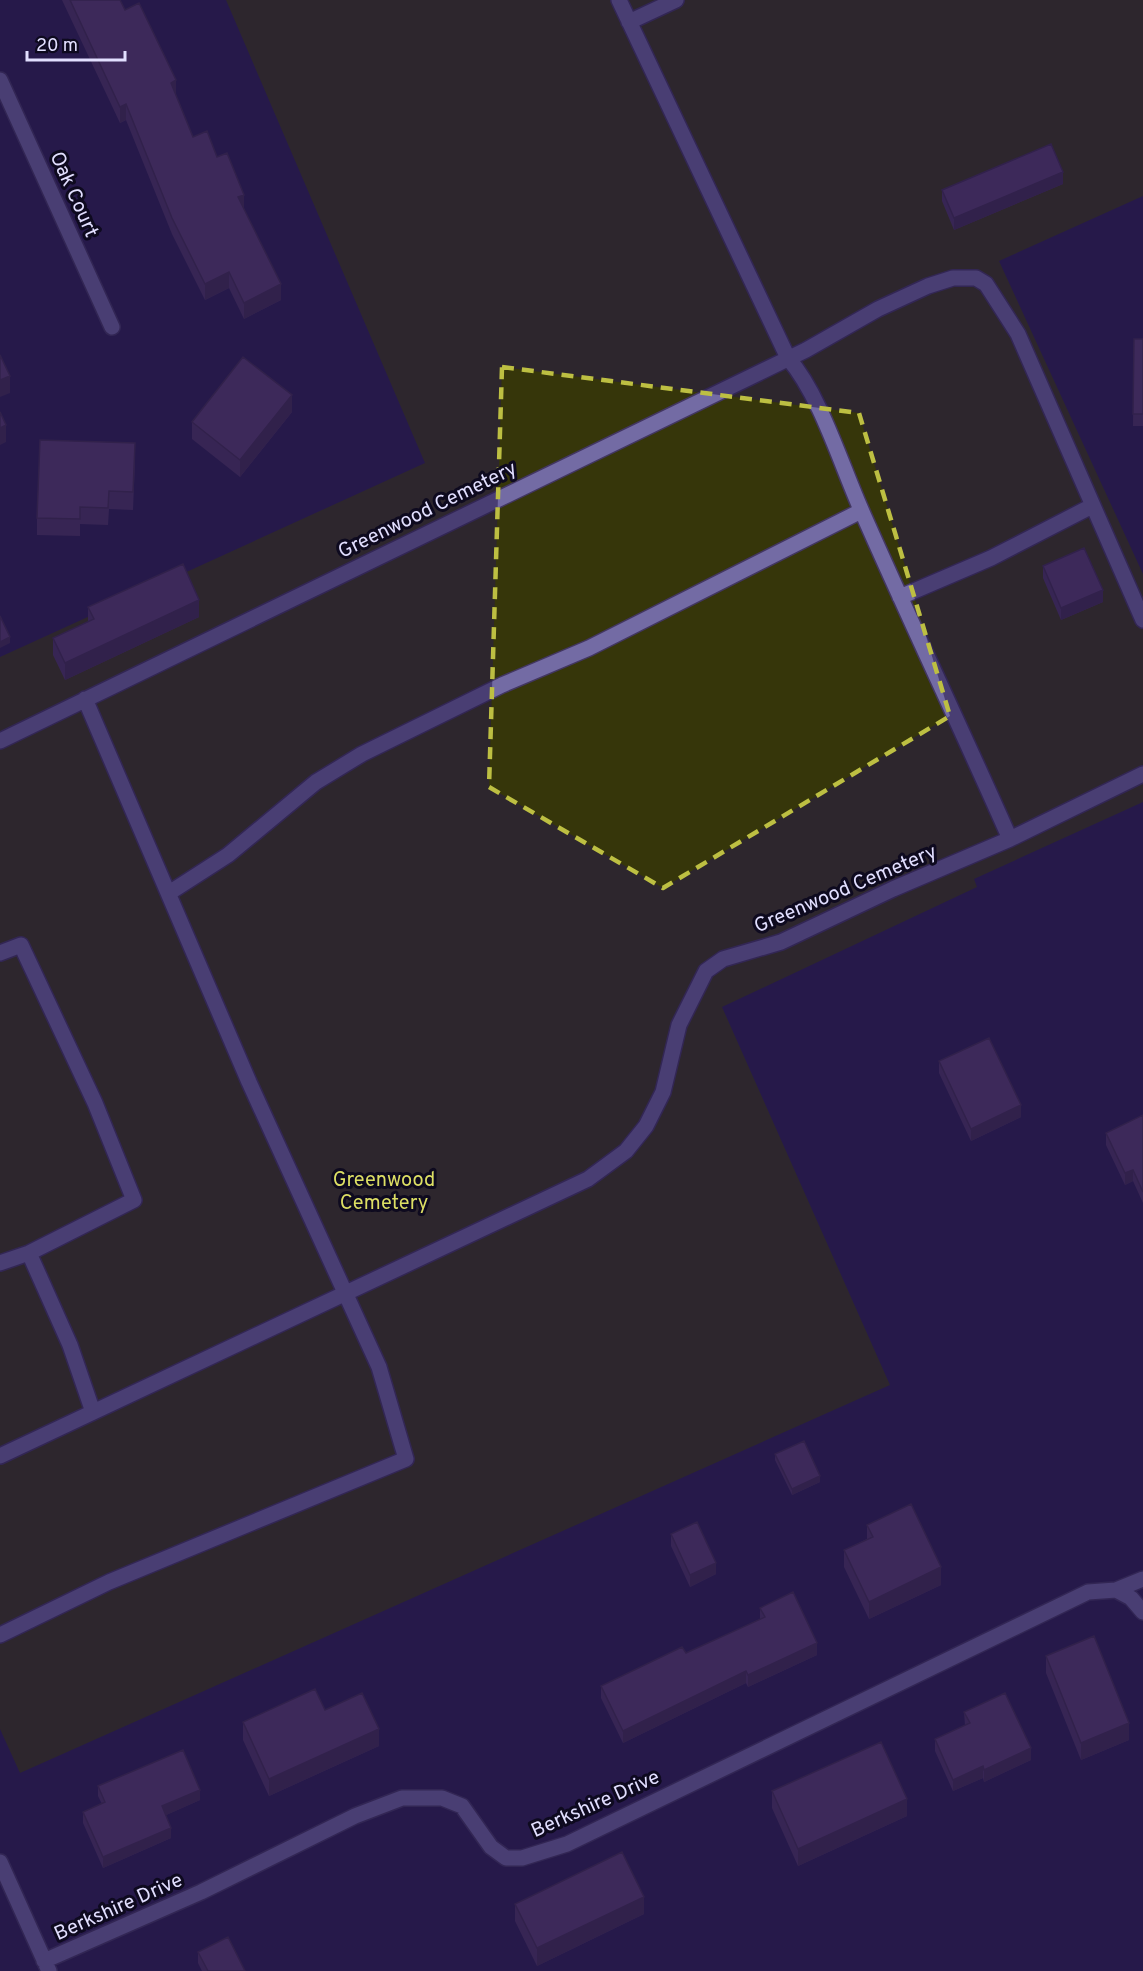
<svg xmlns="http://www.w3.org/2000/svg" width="1143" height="1971" viewBox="0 0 1143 1971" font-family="Overpass,sans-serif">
  <rect width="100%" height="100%" fill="#261a4b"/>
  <path fill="#36360a" d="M 226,0 L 1143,0 L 1143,196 L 999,261 L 1143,574 L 1143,802 L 974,879 L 977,887 L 722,1007 L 890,1385 L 20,1773 L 0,1729 L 0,657 L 425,463 Z"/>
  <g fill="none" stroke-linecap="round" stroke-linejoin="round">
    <g stroke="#423661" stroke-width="18">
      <path id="minor" d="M 619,0 L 788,358 C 821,396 842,468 863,514 C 911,623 962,730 1010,839
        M 629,22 L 676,0
        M 0,80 L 112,327
        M 900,597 L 991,558 L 1092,506
        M 0,741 L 806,350 L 878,309 L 928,286 L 953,278 L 976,278 L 986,284 L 1018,334 L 1143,620
        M 169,893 L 228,855 L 316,782 L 362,754 L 502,685 L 589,648 L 861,511
        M 0,953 L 21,945 L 95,1103 L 134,1200 L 29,1253 L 0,1263
        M 29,1253 L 70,1345 L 93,1412
        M 0,1456 L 588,1179 L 626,1151 L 646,1126 L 663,1092 L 679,1025 L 706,971 L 723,959 L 781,942 L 893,889 L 1010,839 L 1143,774
        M 1116,1590 L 1131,1598 L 1143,1612
        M 0,1635 L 109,1582 L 406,1459 L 379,1367 L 249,1082 L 85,699
        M 0,1862 L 49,1971
        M 44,1961 L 201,1892 L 355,1816 L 402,1798 L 442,1798 L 462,1806 L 491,1847 L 506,1858 L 522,1858 L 567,1844 L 1088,1592 L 1116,1590 L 1143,1579"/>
    </g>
    <use href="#minor" stroke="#736ba4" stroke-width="15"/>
  </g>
  <path fill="#4d345f" d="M 62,0 L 120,0 L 125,10 L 176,95 L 193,137 L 217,157 L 244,211 L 281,300 L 244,319 L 229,288 L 205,300 L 172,234 L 126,120 L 120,123 Z
    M 1063,184 L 954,230 L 942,201 L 942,190 Z
    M 1134,339 L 1143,339 L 1143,426 L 1133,426 Z
    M 292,412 L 240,477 L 192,439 L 192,422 Z
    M 135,460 L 133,510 L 109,509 L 108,525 L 80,524 L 80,536 L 37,535 L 37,518 Z
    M 1043,566 L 1103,602 L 1061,620 L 1043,578 Z
    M 88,607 L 199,617 L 65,680 L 53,655 L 53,638 L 88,622 Z
    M 939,1061 L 1021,1117 L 971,1141 L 939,1073 Z
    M 1143,1115 L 1143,1203 L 1133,1181 L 1125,1185 L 1106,1145 L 1106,1133 Z
    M 775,1454 L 820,1482 L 792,1495 L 775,1460 Z
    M 867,1525 L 941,1585 L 869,1619 L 844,1567 L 844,1550 L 867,1539 Z
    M 671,1534 L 716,1574 L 690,1587 L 671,1546 Z
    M 760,1608 L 817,1655 L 748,1687 L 746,1683 L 623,1743 L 601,1698 L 601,1686 L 686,1653 L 760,1619 Z
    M 1046,1656 L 1129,1740 L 1081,1760 L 1046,1673 Z
    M 325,1710 L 379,1746 L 269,1796 L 243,1740 L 243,1722 Z
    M 964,1712 L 1031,1760 L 984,1782 L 983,1778 L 953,1791 L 935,1751 L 935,1739 L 965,1725 Z
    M 98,1786 L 200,1800 L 166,1815 L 171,1838 L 103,1868 L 83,1823 L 83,1812 L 102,1804 L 98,1796 Z
    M 772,1791 L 907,1816 L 798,1866 L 772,1808 Z
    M 515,1904 L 644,1914 L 537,1966 L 515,1921 Z
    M 198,1952 L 245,1971 L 202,1971 L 198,1963 Z"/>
  <path fill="#3f2b4d" d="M 176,80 L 176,97 L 171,83 Z
    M 126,104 L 126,120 L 120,123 L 120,107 Z
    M 1063,172 L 1063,184 L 954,230 L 954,218 Z
    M 244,195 L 244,211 L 238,197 Z
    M 229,272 L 229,288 L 205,300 L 205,284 Z
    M 281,284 L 281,300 L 244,319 L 244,303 Z
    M 10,376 L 10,393 L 0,397 L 0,380 Z
    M 292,395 L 292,412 L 240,477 L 240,460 Z
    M 6,425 L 6,442 L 0,445 L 0,428 Z
    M 1103,590 L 1103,602 L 1061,620 L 1061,608 Z
    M 199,600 L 199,617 L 65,680 L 65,663 Z
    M 10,637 L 10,643 L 0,648 L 0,642 Z
    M 1021,1105 L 1021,1117 L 971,1141 L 971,1129 Z
    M 1133,1170 L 1133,1181 L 1125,1185 L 1125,1173 Z
    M 820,1476 L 820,1482 L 792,1495 L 792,1489 Z
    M 716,1563 L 716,1574 L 690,1587 L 690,1575 Z
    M 941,1567 L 941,1585 L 869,1619 L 869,1602 Z
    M 817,1643 L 817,1655 L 748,1687 L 748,1675 Z
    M 746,1671 L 746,1683 L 623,1743 L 623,1731 Z
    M 1129,1723 L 1129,1740 L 1081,1760 L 1081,1743 Z
    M 379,1729 L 379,1746 L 269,1796 L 269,1779 Z
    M 1031,1748 L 1031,1760 L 984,1782 L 984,1770 Z
    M 983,1766 L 983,1778 L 953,1791 L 953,1780 Z
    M 200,1790 L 200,1800 L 162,1817 L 162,1806 Z
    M 907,1799 L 907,1816 L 798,1866 L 798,1849 Z
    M 171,1828 L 171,1838 L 103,1868 L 103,1857 Z
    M 644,1897 L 644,1914 L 537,1966 L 537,1948 Z"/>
  <path fill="#5a3d6e" stroke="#3f2b4d" stroke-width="1.5" d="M 70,0 L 120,0 L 125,10 L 139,3 L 176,80 L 171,83 L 193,137 L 207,131 L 217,157 L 227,153 L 244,195 L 238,197 L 281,284 L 244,303 L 229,272 L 205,284 L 172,218 L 126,104 L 120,107 Z
    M 1051,144 L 1063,172 L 954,218 L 942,190 Z
    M 1134,339 L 1143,339 L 1143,414 L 1133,414 Z
    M 0,355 L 10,376 L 0,380 Z
    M 243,357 L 292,395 L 240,460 L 192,422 Z
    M 0,412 L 6,425 L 0,428 Z
    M 40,440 L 135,443 L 133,492 L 109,491 L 108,508 L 80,507 L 80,519 L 37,518 Z
    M 1084,548 L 1103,590 L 1061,608 L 1043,566 Z
    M 183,564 L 199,600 L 65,663 L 53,638 L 94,619 L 88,607 Z
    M 0,616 L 10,637 L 0,642 Z
    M 989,1038 L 1021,1105 L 971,1129 L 939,1061 Z
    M 1143,1115 L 1143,1192 L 1133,1170 L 1125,1173 L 1106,1133 Z
    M 804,1441 L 820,1476 L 792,1489 L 775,1454 Z
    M 911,1504 L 941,1567 L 869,1602 L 844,1550 L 873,1537 L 867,1525 Z
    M 697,1522 L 716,1563 L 690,1575 L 671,1534 Z
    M 793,1592 L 817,1643 L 748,1675 L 746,1671 L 623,1731 L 601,1686 L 682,1647 L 686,1653 L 765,1617 L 760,1608 Z
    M 1094,1636 L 1129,1723 L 1081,1743 L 1046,1656 Z
    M 315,1689 L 325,1710 L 362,1693 L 379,1729 L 269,1779 L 243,1722 Z
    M 1005,1693 L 1031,1748 L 984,1770 L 983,1766 L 953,1780 L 935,1739 L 970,1723 L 964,1712 Z
    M 881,1742 L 907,1799 L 798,1849 L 772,1791 Z
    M 183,1750 L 200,1790 L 162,1806 L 171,1828 L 103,1857 L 83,1812 L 105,1802 L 98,1786 Z
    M 622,1852 L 644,1897 L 537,1948 L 515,1904 Z
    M 228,1937 L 245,1971 L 208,1971 L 198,1952 Z"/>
  <path d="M0 0H1143V1971H0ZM 502,367 L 859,413 L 950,716 L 663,888 L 489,787 Z" fill="#261a4b" fill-opacity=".55" fill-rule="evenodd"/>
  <path fill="none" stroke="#bdbf42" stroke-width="4.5" stroke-dasharray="12 8" stroke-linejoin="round" d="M 502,367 L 859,413 L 950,716 L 663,888 L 489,787 Z"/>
  <g text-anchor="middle" stroke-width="6" stroke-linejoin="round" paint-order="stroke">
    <g font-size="20" fill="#e2dfff" stroke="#0e0a1f">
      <text transform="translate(75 194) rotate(66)" y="7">Oak Court</text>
      <text transform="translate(427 509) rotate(-26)" y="7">Greenwood Cemetery</text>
      <text transform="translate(845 888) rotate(-23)" y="7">Greenwood Cemetery</text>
      <text transform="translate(595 1803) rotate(-24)" y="7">Berkshire Drive</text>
      <text transform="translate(118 1906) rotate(-24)" y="7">Berkshire Drive</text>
    </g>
    <g font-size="20" fill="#dddf64" stroke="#0e0a1f">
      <text x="384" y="1186">Greenwood<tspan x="384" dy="23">Cemetery</tspan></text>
    </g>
  </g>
  <path d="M27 51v9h98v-9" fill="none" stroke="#e2dfff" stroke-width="3"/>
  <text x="36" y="51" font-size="18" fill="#e2dfff" stroke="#0e0a1f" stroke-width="4.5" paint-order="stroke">20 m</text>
</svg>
